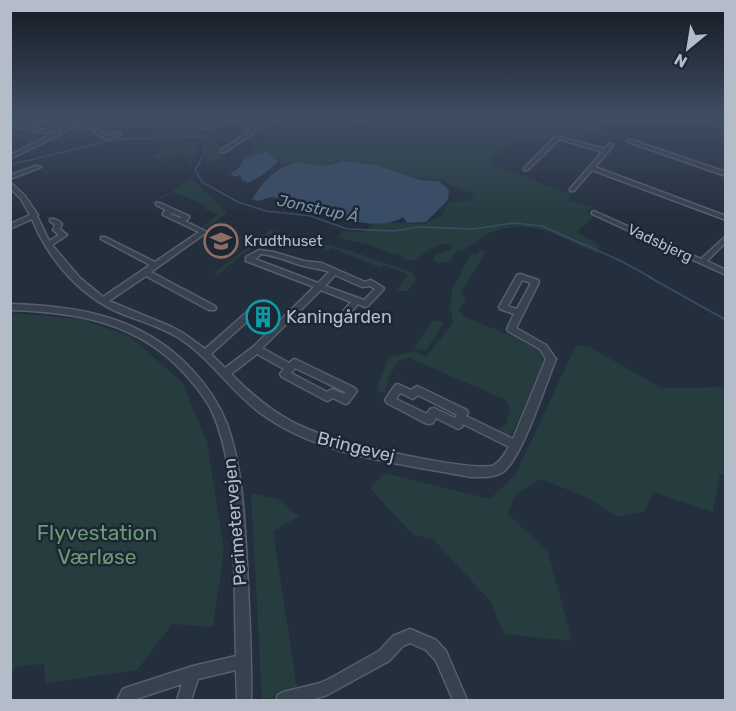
<svg xmlns="http://www.w3.org/2000/svg" width="736" height="711" viewBox="0 0 736 711" font-family="Rubik,sans-serif">
  <rect width="100%" height="100%" fill="#242f3e"/>
  <path fill="#263c3f" d="M 269,117 L 325,117 L 357,132 L 372,126 L 386,130 L 422,125 L 450,117 L 605,117 L 599,123 L 601,135 L 589,132 C 577,140 567,137 554,134 L 542,143 L 518,137 L 490,160 L 492,164 C 519,173 543,185 570,194 L 568,200 L 594,208 L 586,211 L 593,217 L 577,232 L 599,245 L 597,253 C 558,238 536,217 492,232 C 478,236 477,248 456,251 L 451,261 L 440,263 L 434,261 L 434,256 L 450,250 L 452,246 L 446,243 L 432,248 L 413,261 L 405,260 L 401,255 C 386,253 376,246 362,243 C 354,241 346,241 338,237 L 342,231 L 364,232 L 376,222 L 423,224 L 441,216 L 449,202 L 470,201 L 474,194 L 438,180 L 304,163 C 296,164 286,166 279,162 C 275,160 272,153 268,152 C 262,151 250,158 244,159 L 241,157 L 282,128 Z
    M 179,125 L 188,133 L 202,130 L 222,149 L 218,152 L 224,154 L 215,162 L 204,162 L 207,153 L 203,137 L 153,135 L 154,132 Z
    M 158,140 L 193,141 L 196,142 L 198,151 L 189,166 L 187,158 L 176,154 L 161,161 L 150,157 L 162,150 Z
    M 192,179 L 227,213 L 205,229 L 200,228 L 218,215 L 205,209 L 207,206 L 173,192 L 152,204 L 149,204 Z
    M 270,230 L 348,250 L 411,272 L 416,280 L 408,291 L 396,291 L 408,275 L 384,265 L 381,268 L 332,248 L 329,251 L 308,243 L 305,245 L 272,235 L 268,235 L 217,275 L 214,273 Z
    M 479,251 L 486,251 L 461,293 L 466,299 L 459,310 L 465,317 L 517,338 L 539,350 L 543,362 L 510,438 L 497,435 L 499,428 L 506,425 L 510,410 L 506,400 L 409,358 L 398,361 L 389,377 L 385,393 L 376,391 L 389,357 L 414,351 L 426,357 L 453,323 L 450,307 L 452,290 L 470,255 L 478,254 Z
    M 11,313 L 81,319 L 129,336 L 182,382 L 207,442 L 224,550 L 213,627 L 172,624 L 137,670 L 46,683 L 44,664 L 18,666 L 11,674 Z
    M 433,320 L 444,322 L 426,350 L 414,348 Z
    M 576,345 L 590,347 L 661,388 L 725,387 L 725,475 L 720,474 L 713,512 L 653,492 L 645,511 L 617,517 L 586,497 L 541,479 L 517,493 L 507,513 L 548,552 L 572,641 L 504,634 L 491,602 L 433,539 L 413,535 L 370,488 L 385,473 L 490,499 L 515,476 Z
    M 251,493 L 278,499 L 299,516 L 273,531 L 297,688 L 265,700 L 262,700 Z"/>
  <path fill="#394c67" d="M 265,152 L 270,153 L 278,162 L 262,175 L 248,183 L 242,180 L 240,175 L 236,177 L 230,174 L 238,169 L 244,159 Z
    M 342,161 L 376,165 L 420,180 L 439,181 L 449,190 L 448,200 L 426,222 L 407,223 L 403,217 C 383,230 349,221 327,215 L 324,209 L 305,210 L 284,204 L 285,199 L 271,197 L 258,201 L 252,199 C 264,180 281,161 305,163 C 320,165 327,168 342,161 Z"/>
  <g fill="none" stroke-linecap="round" stroke-linejoin="round">
    <path stroke="#394c67" stroke-width="1.5" d="M 13,164 L 117,139 L 202,137 L 205,153 L 195,170 L 202,182 L 238,202 L 266,211 L 311,216 L 347,229 L 394,231 L 417,227 L 473,229 L 514,223 L 542,226 L 619,260 L 652,278"/>
    <path stroke="#394c67" stroke-width="2" d="M 649,277 L 726,320"/>
    <g stroke="#565f6c" stroke-width="3">
      <path id="minor" d="M 45,117 L 52,117 L 33,127 L 54,132 L 92,117 L 99,117 L 86,123 L 107,136 L 118,132 L 121,134 L 107,140 L 82,124 L 60,133 L 59,135 L 10,159 L 10,155 L 54,133 L 54,132 L 52,134 L 10,126 L 10,123 L 27,126 Z
        M 161,117 L 168,117 L 163,119 Z
        M 237,117 L 242,117 L 256,131 L 225,152 L 221,152 L 221,150 L 250,131 L 239,120 L 204,129 L 202,128 Z
        M 349,117 L 356,117 L 371,124 L 367,125 Z
        M 606,119 L 726,123 L 726,125 L 608,121 L 606,121 Z
        M 556,136 L 605,149 L 609,144 L 613,144 L 613,146 L 595,167 L 726,216 L 726,220 L 592,170 L 574,191 L 570,191 L 570,189 L 602,152 L 559,139 L 528,170 L 524,170 L 524,168 Z
        M 628,140 L 632,140 L 726,172 L 726,176 L 628,142 Z
        M 36,166 L 41,167 L 10,179 L 10,175 Z
        M 10,182 L 25,196 L 38,215 L 37,216 L 49,241 L 59,235 L 53,230 L 55,225 L 50,221 L 50,219 C 54,218 60,221 62,224 L 60,229 L 67,235 L 52,245 L 80,278 L 103,297 L 150,265 L 101,239 L 101,237 L 105,237 L 155,262 L 199,232 L 163,215 L 163,213 L 166,210 L 156,205 L 156,203 L 160,203 L 189,216 L 189,218 L 185,221 L 207,232 L 151,272 L 215,306 L 216,308 L 215,310 L 209,310 L 146,276 L 109,301 L 172,327 L 183,333 L 205,349 L 255,305 L 261,305 L 262,307 L 261,309 L 211,354 L 225,368 L 253,347 L 314,287 L 246,261 L 246,257 L 259,250 L 274,252 L 304,261 L 322,263 L 365,282 L 371,280 L 384,288 L 383,290 L 368,306 L 365,307 L 358,304 L 345,319 L 342,320 L 338,317 L 351,302 L 321,290 L 262,348 L 289,363 L 294,359 L 297,360 L 355,388 L 357,391 L 348,403 L 345,404 L 333,398 L 328,401 L 325,400 L 282,377 L 280,374 L 284,369 L 257,354 L 231,374 C 249,392 267,408 289,420 C 303,428 320,434 336,439 C 358,446 478,473 494,465 C 501,461 505,453 509,447 L 463,424 L 462,427 L 458,429 L 436,418 L 433,423 L 429,424 L 425,423 L 387,403 L 385,400 L 395,385 L 398,384 L 411,390 L 417,386 L 467,410 L 468,413 L 466,416 L 513,439 L 546,359 L 540,349 L 508,331 L 507,329 L 514,314 L 500,309 L 499,307 L 517,275 L 520,274 L 538,280 L 539,282 L 516,328 L 546,345 L 556,359 C 546,383 522,459 503,472 C 494,478 481,477 471,477 C 400,463 319,457 259,412 C 230,390 210,358 179,338 C 161,327 140,321 120,313 C 80,296 48,259 32,219 L 10,229 L 10,224 L 30,215 L 21,199 L 10,188 ZM 171,213 L 182,217 L 180,218 L 170,214 ZM 261,254 C 274,255 287,261 300,265 C 310,268 319,268 329,272 L 318,283 L 255,259 ZM 335,275 L 362,287 L 370,286 L 375,289 L 364,300 L 325,286 ZM 522,280 L 531,283 L 517,309 L 508,306 ZM 295,368 L 345,392 L 344,394 L 332,389 L 327,392 L 291,373 ZM 400,393 L 413,399 L 418,395 L 457,415 L 455,418 L 434,408 L 430,409 L 427,414 L 396,399 Z
        M 594,211 L 701,259 L 726,236 L 726,242 L 707,261 L 726,270 L 726,275 L 592,214 L 592,212 Z
        M 10,304 C 80,306 144,317 193,371 C 208,387 219,404 227,424 C 243,469 244,517 247,564 C 249,610 252,655 251,700 L 237,700 L 236,670 L 198,679 L 191,700 L 177,700 L 182,684 L 133,700 L 117,700 L 123,689 L 128,687 L 193,666 L 236,656 C 235,622 235,589 234,555 C 232,506 232,452 210,407 C 203,395 194,384 185,374 C 138,322 77,312 10,310 Z
        M 410,629 L 436,640 L 446,651 L 467,700 L 453,700 L 436,661 L 426,650 L 410,643 L 403,646 L 389,661 L 327,695 L 310,700 L 276,700 L 278,695 L 283,692 L 320,683 L 329,679 L 379,651 L 393,636 Z"/>
    </g>
    <use href="#minor" fill="#38414e" fill-rule="evenodd"/>
  </g>
  <path fill="#3b4654" d="M 253,313 L 271,316 L 264,323 L 255,318 Z"/>
  <path fill="#303945" d="M 270,311 L 271,316 L 264,323 L 262,318 Z"/>
  <path fill="#455162" stroke="#303945" stroke-width="1.5" d="M 261,306 L 270,311 L 262,318 L 253,313 Z"/>
  <linearGradient id="sky" x2="0" y2="1"><stop stop-color="#141a22"/><stop offset="0.54" stop-color="#3f4d63"/><stop offset="1" stop-color="#3f4d63" stop-opacity="0"/></linearGradient>
  <rect width="736" height="217" fill="url(#sky)"/>
  <defs>
    <g id="school-ring" transform="scale(1.725)"><circle r="9.5" fill="#1d2633" stroke="#8d6e63" stroke-width="1.5"/><path d="M0-5L7-2L0 1L-7-2ZM-4 1L0 2.5L4 1V4Q0 6-4 4Z" fill="#8d6e63"/></g>
    <g id="building-ring" transform="scale(1.725)"><circle r="9.5" fill="#1d2633" stroke="#0f9aa8" stroke-width="1.5"/><path d="M-4-6H4V6H1V3H-1V6H-4ZM-2.5-4.3h1.7v1.8h-1.7ZM.8-4.3h1.7v1.8H.8ZM-2.5-1h1.7V.8h-1.7ZM.8-1h1.7V.8H.8Z" fill="#0f9aa8"/></g>
  </defs>
  <g fill-rule="evenodd">
    <use href="#school-ring" x="221" y="241"/>
    <use href="#building-ring" x="263" y="317"/>
  </g>
  <g text-anchor="middle" stroke-width="5" stroke-linejoin="round" paint-order="stroke">
    <g font-size="15" fill="#b4bcc9" stroke="#1d2633" text-anchor="start">
      <text x="244" y="246">Krudthuset</text>
    </g>
    <g font-size="15" fill="#b4bcc9" stroke="#1d2633">
      <text transform="translate(660 243) rotate(25)" y="5">Vadsbjerg</text>
    </g>
    <g font-size="16" font-style="italic" fill="#7c92b1" stroke="#1d2633">
      <text transform="translate(318 208) rotate(12)" y="6">Jonstrup Å</text>
    </g>
    <g font-size="18" fill="#b4bcc9" stroke="#1d2633" text-anchor="start">
      <text x="286" y="323">Kaningården</text>
    </g>
    <g font-size="18" fill="#b4bcc9" stroke="#1d2633">
      <text transform="translate(356 447) rotate(14)" y="6">Bringevej</text>
      <text transform="translate(235 522) rotate(-95)" y="6">Perimetervejen</text>
    </g>
    <g font-size="21" fill="#6b9a76" stroke="#1d2633">
      <text x="97" y="540">Flyvestation<tspan x="97" dy="24">Værløse</tspan></text>
    </g>
  </g>
  <rect width="736" height="711" fill="none" stroke="#b4bcc9" stroke-width="24"/>
  <g transform="translate(688 48) rotate(210)" stroke="#1d2633" stroke-width="4.5" paint-order="stroke">
  <path d="M0-4.5L10 22L0 15L-10 22Z" fill="#b4bcc9"/>
  <text y="-9" font-size="16" font-weight="bold" text-anchor="middle" fill="#b4bcc9">N</text>
  </g>
</svg>
